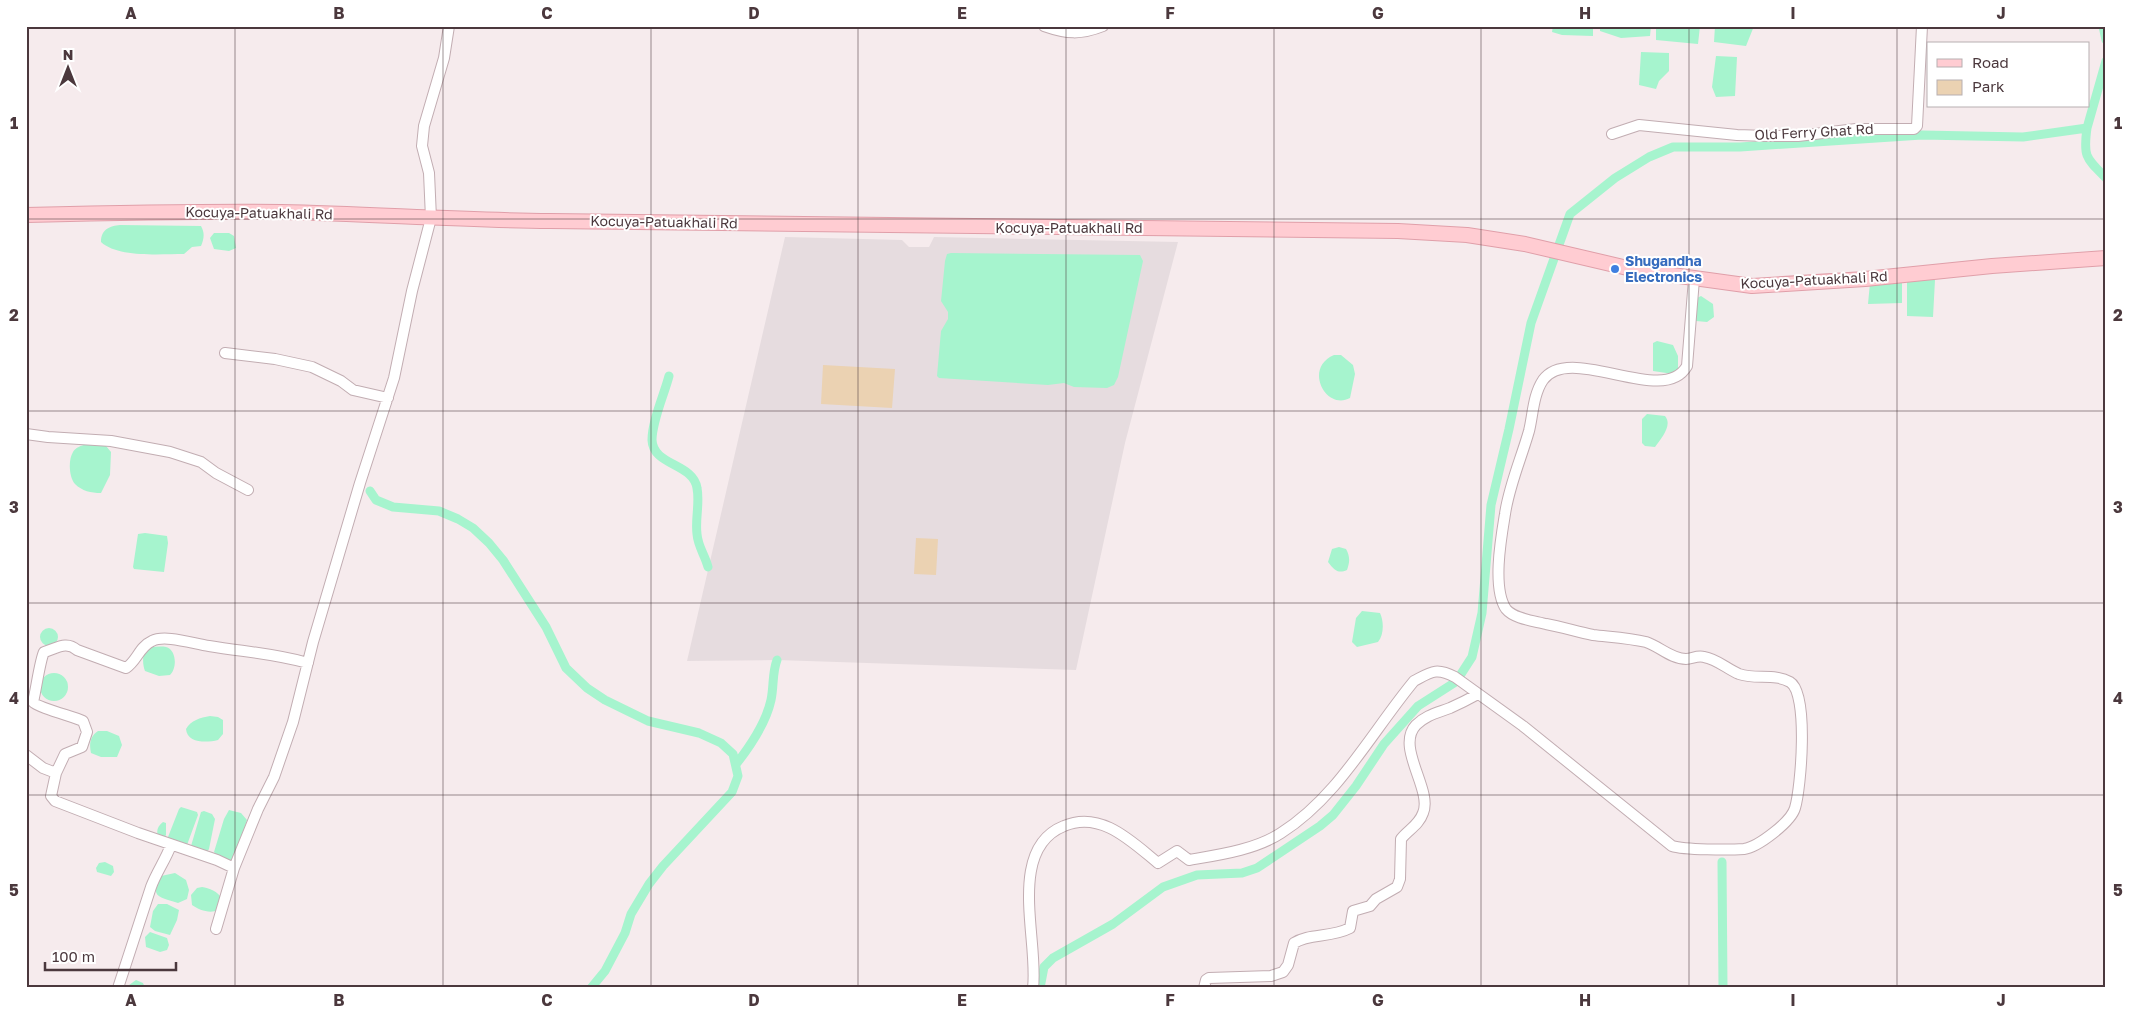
<svg xmlns="http://www.w3.org/2000/svg" width="2132" height="1014" viewBox="0 0 2132 1014" font-family="'Golos Text',sans-serif">
  <rect width="100%" height="100%" fill="#f6ebed"/>
  <path fill="#e6dcdf" d="M 785,237 L 902,240 L 909,247 L 929,247 L 934,237 L 1178,242 L 1125,443 L 1076,670 L 777,660 L 687,661 Z"/>
  <path fill="#ebd2b2" d="M 823,365 L 895,369 L 892,408 L 821,404 Z
    M 916,538 L 938,539 L 936,575 L 914,574 Z"/>
  <path fill="#a6f4ce" d="M 1553,26 L 1593,26 L 1593,36 L 1562,35 L 1552,32 Z
    M 1600,26 L 1651,26 L 1650,36 L 1621,38 L 1600,31 Z
    M 1656,26 L 1700,26 L 1698,44 L 1656,40 Z
    M 1715,26 L 1754,26 L 1746,46 L 1714,42 Z
    M 1641,52 L 1669,53 L 1669,71 L 1659,81 L 1656,89 L 1639,85 Z
    M 1716,56 L 1737,57 L 1735,96 L 1716,97 L 1712,87 Z
    M 120,225 L 201,226 C 205,233 204,239 201,246 L 192,247 L 184,254 C 161,254 118,258 101,242 C 101,229 110,226 120,225 Z
    M 214,233 L 229,233 L 234,236 L 236,248 L 229,251 L 214,249 L 210,238 Z
    M 951,253 L 1140,255 L 1143,261 L 1118,377 L 1114,385 L 1107,388 L 1074,387 L 1064,383 L 1048,385 L 939,378 L 937,376 L 941,331 L 948,319 L 948,312 L 941,301 L 945,261 L 947,254 Z
    M 1907,280 L 1935,280 L 1933,317 L 1907,316 Z
    M 1870,283 L 1902,283 L 1902,303 L 1868,304 Z
    M 1701,296 L 1713,304 L 1714,317 L 1707,322 L 1696,321 L 1694,318 L 1697,298 Z
    M 1657,341 L 1673,345 L 1678,356 L 1678,370 L 1673,374 L 1653,371 L 1653,343 Z
    M 1334,355 L 1341,355 L 1353,365 L 1355,374 L 1350,398 C 1326,411 1303,368 1334,355 Z
    M 1647,414 L 1665,416 C 1673,425 1661,439 1655,447 L 1645,446 L 1642,443 L 1642,419 Z
    M 86,444 L 106,446 L 111,452 L 110,475 L 101,493 C 91,493 82,491 75,484 C 69,477 68,460 73,452 C 76,447 81,446 86,444 Z
    M 145,533 L 167,536 L 168,543 L 164,572 L 134,569 L 133,567 L 138,534 Z
    M 1339,547 L 1346,549 C 1350,556 1350,562 1347,570 C 1338,574 1334,570 1328,562 L 1332,549 Z
    M 1362,611 L 1380,613 C 1384,621 1384,635 1378,642 L 1357,647 L 1352,642 L 1356,618 Z
    M40 637a9 9 0 1 1 18 0a9 9 0 1 1-18 0Z
    M 149,647 C 155,647 161,646 166,647 C 177,650 177,669 170,675 L 159,676 L 145,671 C 142,663 142,652 149,647 Z
    M40 687a14 14 0 1 1 28 0a14 14 0 1 1-28 0Z
    M 210,716 L 218,717 L 223,720 L 223,734 L 218,740 C 206,743 187,743 186,729 C 191,720 200,718 210,716 Z
    M 98,731 L 107,731 L 119,736 L 122,745 L 117,757 L 101,757 L 91,753 C 89,744 90,736 98,731 Z
    M 181,807 L 197,812 L 198,815 L 187,845 L 170,841 L 168,837 L 179,809 Z
    M 229,810 L 241,813 L 247,820 L 234,861 C 227,862 218,857 214,852 L 224,819 Z
    M 204,811 L 212,814 L 215,819 L 209,849 L 207,852 L 191,846 L 201,812 Z
    M 163,822 L 166,823 L 166,835 L 164,838 L 158,836 C 156,830 158,826 163,822 Z
    M 105,862 L 113,866 L 114,872 L 111,876 L 97,872 L 96,868 L 99,863 Z
    M 175,873 L 186,880 L 189,890 L 187,899 L 178,903 C 159,897 149,897 161,876 Z
    M 202,887 C 209,888 218,891 222,899 L 218,910 C 210,914 199,910 192,905 L 191,895 L 197,888 Z
    M 158,904 L 167,904 L 179,910 L 177,920 L 170,935 L 155,931 L 150,927 L 153,911 Z
    M 150,932 L 167,938 L 169,945 L 167,950 L 160,952 L 146,947 L 145,937 Z
    M 136,980 L 143,983 L 145,988 L 125,988 Z"/>
  <g fill="none" stroke-linecap="round" stroke-linejoin="round">
    <path stroke="#a6f4ce" stroke-width="9" d="M 2103,26 L 2106,40
      M 2087,128 C 2083,157 2086,158 2106,178
      M 669,376 C 664,395 652,421 652,440 C 653,466 693,463 697,488 C 700,503 695,519 697,534 C 698,547 705,555 708,567
      M 370,491 L 376,500 L 393,507 L 439,511 L 458,519 L 473,528 L 489,543 L 503,560 L 546,627 L 566,668 L 587,688 L 605,700 L 648,721 L 699,733 L 721,743 L 733,754 L 738,776 L 732,792 L 663,866 L 649,884 L 631,914 L 625,933 L 605,971 L 591,988
      M 737,763 C 751,745 766,723 771,700 C 774,686 772,673 777,660
      M 1722,862 L 1723,988
      M 1040,988 L 1044,967 L 1053,958 L 1113,924 L 1163,887 L 1197,875 L 1242,873 L 1257,868 L 1320,826 L 1333,815 L 1356,786 L 1384,744 L 1418,706 L 1454,683 L 1461,674 L 1472,657 L 1482,613 L 1491,505 L 1509,429 L 1531,323 L 1570,214 L 1615,178 L 1649,157 L 1673,147 L 1740,147 L 1922,135 L 2023,137 L 2087,128 L 2106,61"/>
    <g stroke="#c2adb2" stroke-width="12">
      <path id="street" d="M 1044,26 C 1067,34 1080,35 1103,26
        M 1612,134 L 1639,125 L 1737,135 L 1767,136 L 1798,136 L 1856,129 L 1914,129 L 1917,126 L 1922,26
        M 225,353 L 275,359 L 312,367 L 341,381 L 353,390 L 388,398
        M 26,434 L 48,437 L 111,441 L 170,452 L 201,462 L 216,473 L 248,490
        M 26,755 L 43,768 L 56,773 L 51,796 L 55,801 L 138,833 L 217,860 L 234,868
        M 56,773 L 65,754 L 82,747 L 87,732 L 83,721 C 74,717 37,707 33,702 C 36,690 40,660 44,652 C 56,649 66,640 77,650 L 126,668 C 137,661 139,647 152,641 C 165,634 194,644 209,646 C 245,652 272,653 308,663
        M 216,929 L 234,868 L 258,809 L 274,777 L 293,722 L 313,642 L 360,483 L 394,378 L 412,291 L 431,218 L 429,173 L 422,146 L 424,126 L 444,58 L 449,26
        M 118,988 C 129,954 140,921 151,887 C 156,873 166,859 171,845
        M 1033,988 C 1039,941 1006,849 1064,826 C 1101,810 1132,842 1158,863 L 1177,851 L 1189,860 C 1218,855 1255,850 1281,833 C 1338,797 1371,733 1414,681 C 1431,672 1436,667 1455,677 L 1523,726 L 1672,846 C 1684,850 1730,850 1744,849 C 1758,847 1791,822 1795,808 C 1801,788 1809,693 1790,682 C 1775,673 1755,680 1739,674 C 1727,669 1717,659 1704,657 C 1697,655 1692,659 1686,659 C 1671,659 1659,646 1646,642 C 1629,638 1610,637 1593,635 C 1578,632 1562,627 1546,624 C 1535,621 1514,619 1506,609 C 1492,588 1501,538 1505,514 C 1509,486 1521,459 1529,431 C 1533,415 1533,395 1543,380 C 1570,342 1663,408 1687,366 L 1694,279
        M 1204,988 L 1206,980 L 1209,978 L 1271,976 L 1283,972 L 1288,965 L 1294,943 C 1309,933 1331,938 1350,928 L 1353,911 L 1370,906 L 1376,899 L 1397,887 L 1400,879 L 1401,839 C 1408,830 1419,825 1423,813 C 1433,790 1395,747 1416,725 C 1426,715 1437,713 1450,708 C 1459,704 1469,699 1478,694"/>
    </g>
    <g stroke="#e09fa9" stroke-width="16">
      <path id="secondary" d="M 26,215 C 111,213 196,211 281,212 C 371,214 460,220 550,221 C 833,224 1115,228 1398,231 L 1467,235 L 1525,244 L 1636,270 L 1752,286 L 1865,279 L 1992,266 L 2106,258"/>
    </g>
    <use href="#street" stroke="#fff" stroke-width="10"/>
    <use href="#secondary" stroke="#ffccd2" stroke-width="14"/>
  </g>
  <path fill="none" stroke="#4b383d" stroke-width="1" stroke-opacity="0.55" d="M 235,26 L 235,988M 443,26 L 443,988M 651,26 L 651,988M 858,26 L 858,988M 1066,26 L 1066,988M 1274,26 L 1274,988M 1481,26 L 1481,988M 1689,26 L 1689,988M 1897,26 L 1897,988M 26,219 L 2106,219M 26,411 L 2106,411M 26,603 L 2106,603M 26,795 L 2106,795"/>
  <circle fill="#3f7fe0" stroke="#fff" stroke-width="2" cx="1615" cy="269" r="5"/>
  <g text-anchor="middle" stroke-width="4" stroke-linejoin="round" paint-order="stroke">
    <g font-size="14" fill="#4b383d" stroke="#fff">
      <text transform="translate(1814 132) rotate(-3)" y="5">Old Ferry Ghat Rd</text>
      <text transform="translate(259 213) rotate(1)" y="5">Kocuya-Patuakhali Rd</text>
      <text transform="translate(664 222) rotate(1)" y="5">Kocuya-Patuakhali Rd</text>
      <text x="1069" y="233">Kocuya-Patuakhali Rd</text>
      <text transform="translate(1814 280) rotate(-3)" y="5">Kocuya-Patuakhali Rd</text>
    </g>
    <g font-size="14" font-weight="bold" fill="#366cbe" stroke="#fff" text-anchor="start">
      <text x="1625" y="266">Shugandha<tspan x="1625" dy="16">Electronics</tspan></text>
    </g>
  </g>
  <rect width="2132" height="1014" fill="none" stroke="#ffffff" stroke-width="55"/>
  <rect x="1927" y="42" width="162" height="65" fill="#ffffff" stroke="#b7afb1"/>
  <rect x="1937" y="59" width="25" height="8" fill="#ffccd2" stroke="#b7afb1"/>
  <text x="1972" y="68" font-size="15" fill="#4b383d">Road</text>
  <rect x="1937" y="80" width="25" height="15" fill="#ebd2b2" stroke="#b7afb1"/>
  <text x="1972" y="92" font-size="15" fill="#4b383d">Park</text>
  <g transform="translate(68 68)" stroke="#ffffff" stroke-width="4" paint-order="stroke">
  <path d="M0-4L9 19L0 12L-9 19Z" fill="#4b383d"/>
  <text y="-8" font-size="14" font-weight="bold" text-anchor="middle" fill="#4b383d">N</text>
  </g>
  <path d="M45 962v8h131v-8" fill="none" stroke="#4b383d" stroke-width="2.5"/>
  <text x="52" y="962" font-size="15" fill="#4b383d" stroke="#ffffff" stroke-width="4" paint-order="stroke">100 m</text>
  <rect x="28" y="28" width="2076" height="958" fill="none" stroke="#4b383d" stroke-width="2"/>
  <g font-size="16" text-anchor="middle" font-weight="bold" fill="#4b383d">
    <text x="131" y="19">A</text>
    <text x="339" y="19">B</text>
    <text x="547" y="19">C</text>
    <text x="754" y="19">D</text>
    <text x="962" y="19">E</text>
    <text x="1170" y="19">F</text>
    <text x="1378" y="19">G</text>
    <text x="1585" y="19">H</text>
    <text x="1793" y="19">I</text>
    <text x="2001" y="19">J</text>
    <text x="14" y="129">1</text>
    <text x="2118" y="129">1</text>
    <text x="14" y="321">2</text>
    <text x="2118" y="321">2</text>
    <text x="14" y="513">3</text>
    <text x="2118" y="513">3</text>
    <text x="14" y="704">4</text>
    <text x="2118" y="704">4</text>
    <text x="14" y="896">5</text>
    <text x="2118" y="896">5</text>
    <text x="131" y="1006">A</text>
    <text x="339" y="1006">B</text>
    <text x="547" y="1006">C</text>
    <text x="754" y="1006">D</text>
    <text x="962" y="1006">E</text>
    <text x="1170" y="1006">F</text>
    <text x="1378" y="1006">G</text>
    <text x="1585" y="1006">H</text>
    <text x="1793" y="1006">I</text>
    <text x="2001" y="1006">J</text>
  </g>
</svg>
